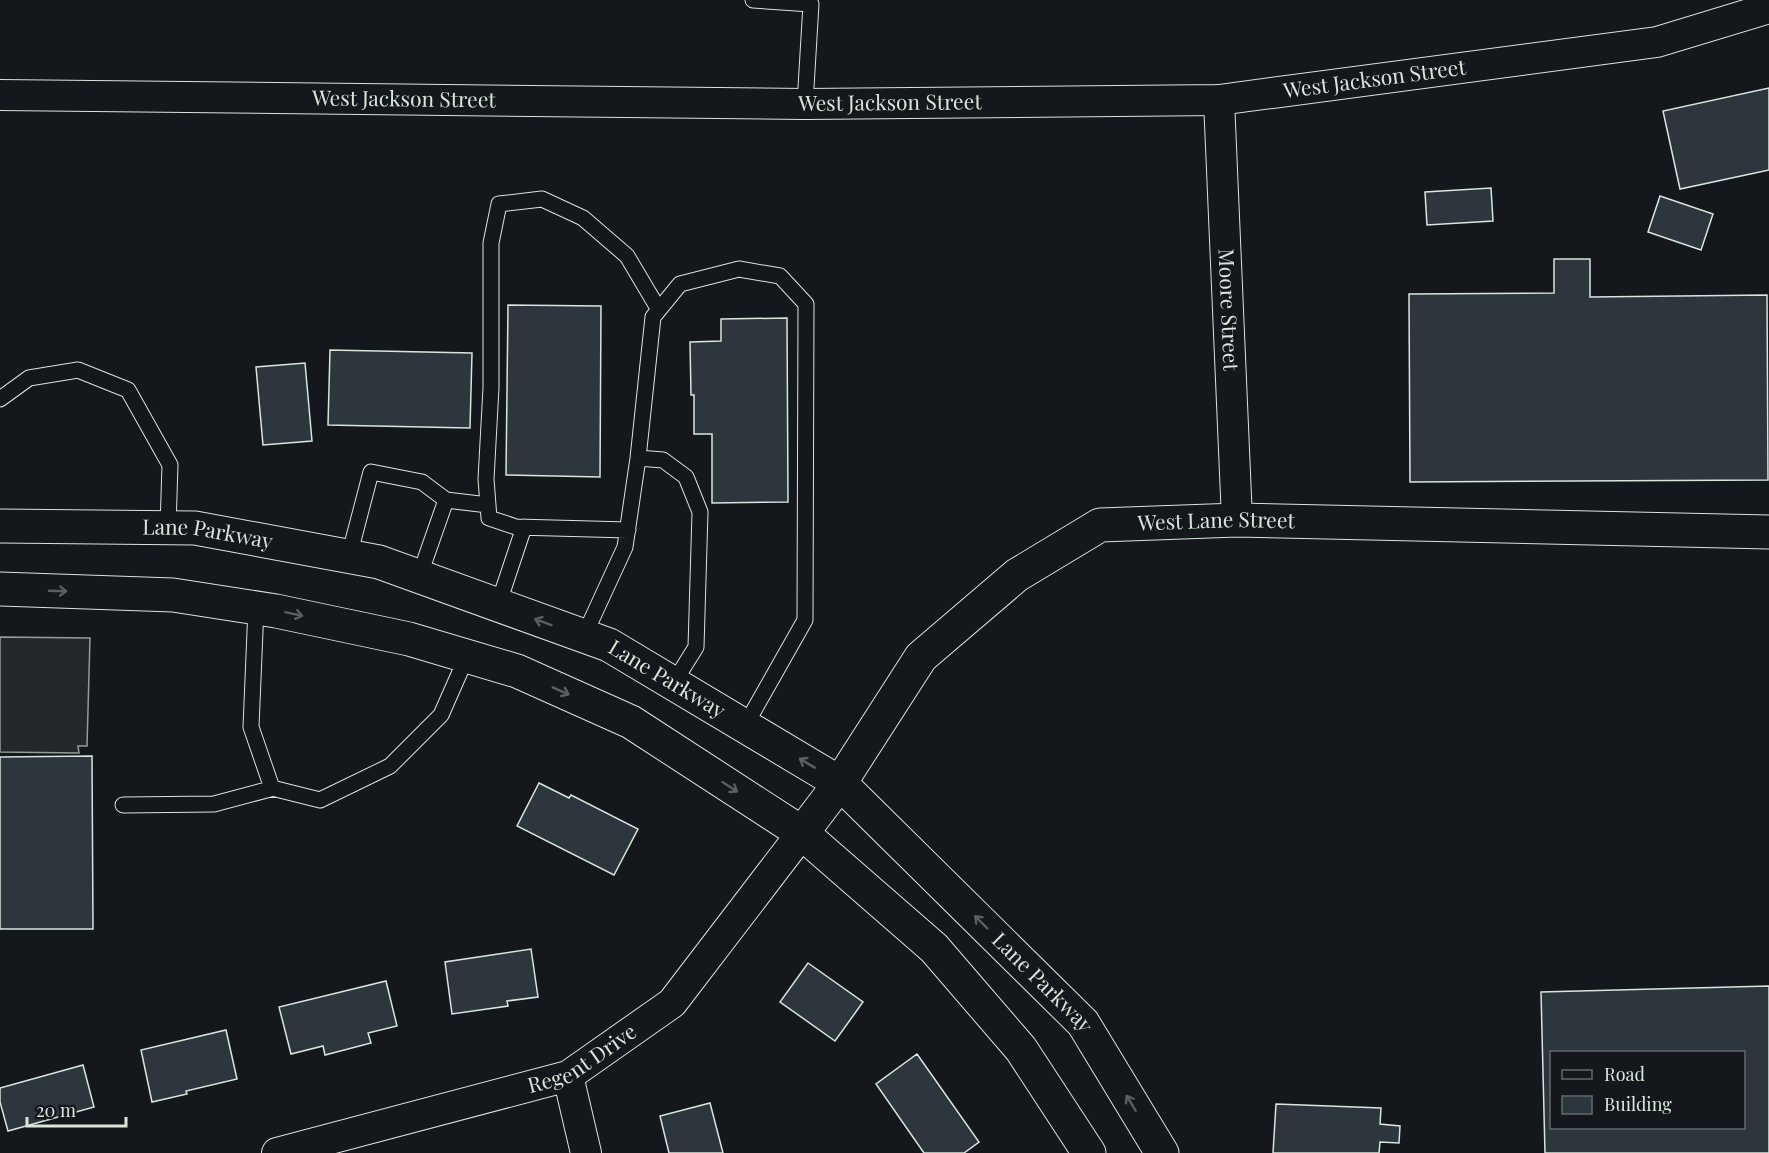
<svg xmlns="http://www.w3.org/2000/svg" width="1769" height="1153" viewBox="0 0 1769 1153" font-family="'Playfair Display',serif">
  <rect width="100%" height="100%" fill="#14181c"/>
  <path fill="#24282b" stroke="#939e99" stroke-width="1.5" d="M 0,637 L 90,638 L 87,746 L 78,746 L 79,753 L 0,752 Z"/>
  <path fill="#2c363c" stroke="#d8e6dc" stroke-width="1.5" fill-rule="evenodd" d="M 1769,88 L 1769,170 L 1680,189 L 1663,111 Z
    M 1491,188 L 1493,221 L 1427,225 L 1425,192 Z
    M 1660,196 L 1713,214 L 1701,250 L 1648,232 Z
    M 1554,259 L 1590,259 L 1590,297 L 1767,295 L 1768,480 L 1410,482 L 1409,294 L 1554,293 Z
    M 508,305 L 601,306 L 600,477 L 506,475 Z
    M 787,318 L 788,502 L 712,503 L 712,434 L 694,434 L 694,395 L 691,395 L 690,342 L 721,341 L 721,319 Z
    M 330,350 L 472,353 L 470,428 L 328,425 Z
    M 305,363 L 312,441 L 263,445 L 256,367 Z
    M 92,756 L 93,929 L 0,929 L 0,757 Z
    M 539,783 L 569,798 L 571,795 L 638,829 L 614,875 L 517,826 Z
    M 531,949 L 538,997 L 507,1001 L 508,1006 L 452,1014 L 445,962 Z
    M 808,963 L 863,1002 L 835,1041 L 780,1002 Z
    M 386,981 L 397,1026 L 368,1033 L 371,1043 L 325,1055 L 323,1046 L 291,1054 L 279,1007 Z
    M 1769,986 L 1769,1153 L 1545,1153 L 1541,992 ZM 1552,1052 L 1744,1052 L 1744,1128 L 1552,1128 Z
    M 226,1030 L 237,1079 L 186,1091 L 187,1094 L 152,1102 L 141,1050 Z
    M 917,1054 L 979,1142 L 964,1153 L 924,1153 L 876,1084 Z
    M 83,1065 L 94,1107 L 8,1131 L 0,1102 L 0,1088 Z
    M 710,1103 L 723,1153 L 669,1153 L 660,1116 Z
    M 1276,1104 L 1381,1108 L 1380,1124 L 1400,1126 L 1399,1143 L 1380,1142 L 1379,1153 L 1273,1153 Z"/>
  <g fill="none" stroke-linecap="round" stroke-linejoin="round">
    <g stroke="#d8e6dc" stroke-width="17">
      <path id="lane" d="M 753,0 L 811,4 L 805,104
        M 0,399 L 29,378 L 78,370 L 128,390 L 170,465 L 168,527
        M 638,458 L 663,460 L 686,477 L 700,512 L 696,647 L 673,684
        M 446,500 L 488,505
        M 628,530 L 516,527 L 489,518 L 486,479 L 491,388 L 491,243 L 499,204 L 542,199 L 583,218 L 627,256 L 659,310
        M 349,556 L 371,472 L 422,482 L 446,500 L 419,577
        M 498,605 L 524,527
        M 256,607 L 251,727 L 272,788 L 320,800 L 390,766 L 441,715 L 467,656
        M 584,636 L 625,547 L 638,458 L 653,317 L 680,284 L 739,269 L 780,276 L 806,304 L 805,620 L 745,726
        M 123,805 L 214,804 L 274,788"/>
    </g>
    <g stroke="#d8e6dc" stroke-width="32">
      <g id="street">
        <path id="s1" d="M 0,95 L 805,104 L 1219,100 L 1657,42 L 1769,8"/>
        <path id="s2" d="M 1219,100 L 1237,520"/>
        <path d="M 568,1076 L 586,1153"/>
        <path id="s3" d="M 277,1153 L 568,1076 L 672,1003 L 802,833"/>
      </g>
    </g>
    <g stroke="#d8e6dc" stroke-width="35">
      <g id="secondary">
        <path id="s4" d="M 802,833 L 840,783 L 921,657 L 1017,575 L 1100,525 L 1237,520 L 1769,532"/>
      </g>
    </g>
    <g stroke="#d8e6dc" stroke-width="35">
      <g id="highway">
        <path id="s5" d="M 0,526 L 195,528 L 379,562 L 609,645 L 840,783 L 1083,1023 L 1162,1153"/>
        <path d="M 0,589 L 173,595 L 276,611 L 409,639 L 517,671 L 631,722 L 802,833 L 934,948 L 1021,1049 L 1089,1153"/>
      </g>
    </g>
    <use href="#lane" stroke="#14181c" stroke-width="15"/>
    <use href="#street" stroke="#14181c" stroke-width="30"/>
    <use href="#secondary" stroke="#14181c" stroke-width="33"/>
    <use href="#highway" stroke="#14181c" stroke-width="33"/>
  </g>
  <defs><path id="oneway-shaft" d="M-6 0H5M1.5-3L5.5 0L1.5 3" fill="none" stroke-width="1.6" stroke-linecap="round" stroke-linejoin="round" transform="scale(1.5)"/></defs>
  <g stroke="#59605f">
    <use href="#oneway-shaft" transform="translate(58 591) rotate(2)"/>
    <use href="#oneway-shaft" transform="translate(294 614) rotate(12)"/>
    <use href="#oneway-shaft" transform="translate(543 622) rotate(-160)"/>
    <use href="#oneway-shaft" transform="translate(561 691) rotate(24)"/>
    <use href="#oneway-shaft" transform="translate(807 763) rotate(-149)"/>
    <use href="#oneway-shaft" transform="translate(730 787) rotate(33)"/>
    <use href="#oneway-shaft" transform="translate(981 922) rotate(-135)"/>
    <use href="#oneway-shaft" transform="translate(1131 1103) rotate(-121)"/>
  </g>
  <g text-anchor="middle" stroke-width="4.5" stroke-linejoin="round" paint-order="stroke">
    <g font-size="21" fill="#d8e6dc" stroke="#14181c">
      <text dy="7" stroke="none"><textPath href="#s1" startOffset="1376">West Jackson Street</textPath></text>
      <text dy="7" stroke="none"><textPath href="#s1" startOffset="404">West Jackson Street</textPath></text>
      <text dy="7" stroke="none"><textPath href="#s1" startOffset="890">West Jackson Street</textPath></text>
      <text dy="7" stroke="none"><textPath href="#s2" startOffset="210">Moore Street</textPath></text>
      <text dy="7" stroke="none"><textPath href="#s4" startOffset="552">West Lane Street</textPath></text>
      <text dy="7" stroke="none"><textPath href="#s5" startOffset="208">Lane Parkway</textPath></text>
      <text dy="7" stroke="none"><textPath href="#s5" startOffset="694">Lane Parkway</textPath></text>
      <text dy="7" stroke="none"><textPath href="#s5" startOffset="1180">Lane Parkway</textPath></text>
      <text dy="7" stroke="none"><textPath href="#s3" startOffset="321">Regent Drive</textPath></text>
    </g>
  </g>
  <rect x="1550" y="1051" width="195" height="78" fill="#14181c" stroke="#626a69" stroke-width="1.5"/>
  <rect x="1562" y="1070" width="30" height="9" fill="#14181c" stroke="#626a69" stroke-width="1.5"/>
  <text x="1604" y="1081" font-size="18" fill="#d8e6dc">Road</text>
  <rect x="1562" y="1096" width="30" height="18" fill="#2c363c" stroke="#626a69" stroke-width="1.5"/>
  <text x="1604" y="1111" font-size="18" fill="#d8e6dc">Building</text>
  <path d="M27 1117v9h99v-9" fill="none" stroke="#d8e6dc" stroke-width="3"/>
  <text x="36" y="1117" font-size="18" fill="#d8e6dc" stroke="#14181c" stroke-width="4.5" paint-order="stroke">20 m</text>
</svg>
